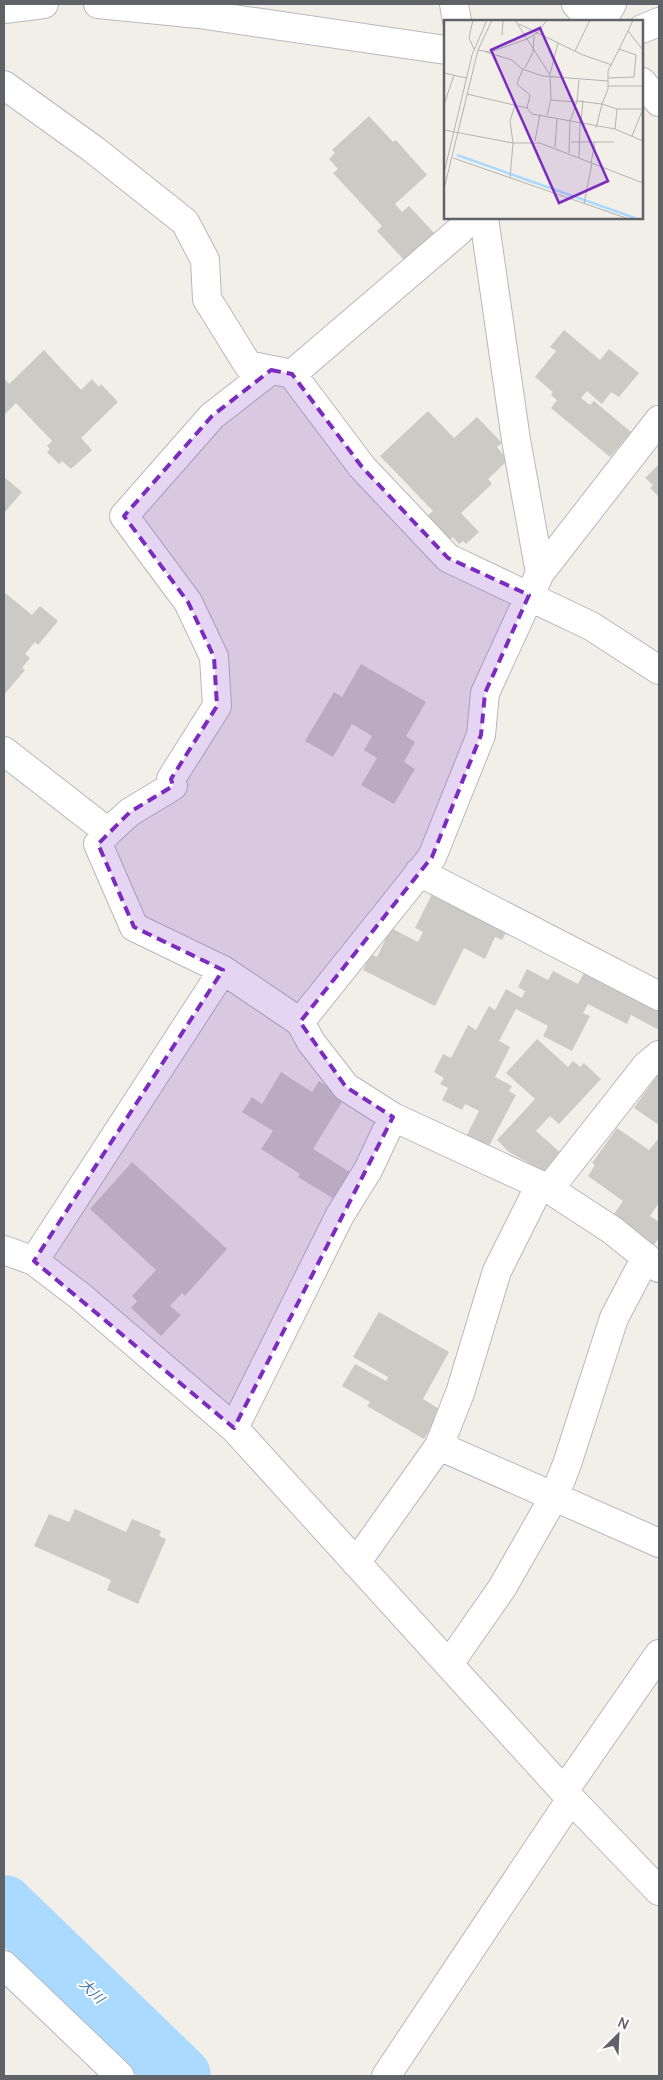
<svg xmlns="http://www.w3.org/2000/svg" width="663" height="2080" viewBox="0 0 663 2080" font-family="Manrope,'Noto Sans JP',sans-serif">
  <rect width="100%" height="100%" fill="#f1efe8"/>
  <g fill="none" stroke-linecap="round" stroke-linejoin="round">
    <path stroke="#aadaff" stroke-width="60" d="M 4,1905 L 181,2076"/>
  </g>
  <path fill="#cccac5" d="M 369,116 L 393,142 L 396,140 L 427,175 L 395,204 L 402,212 L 409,206 L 436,235 L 406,262 L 377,231 L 382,226 L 333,173 L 338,169 L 329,159 L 335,153 L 332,150 Z
    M 564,330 L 600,360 L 609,349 L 639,373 L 619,397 L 611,392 L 602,404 L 587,391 L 581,398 L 590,405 L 594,401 L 631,432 L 610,457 L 551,408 L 557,400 L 551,395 L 553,392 L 535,377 L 556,351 L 550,347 Z
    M 44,350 L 81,390 L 92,379 L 99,387 L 101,384 L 118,402 L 81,438 L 92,450 L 71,469 L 62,461 L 59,464 L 47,452 L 50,449 L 47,446 L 52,441 L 16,403 L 4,415 L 4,378 L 9,384 Z
    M 428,411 L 454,438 L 477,417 L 502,443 L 497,447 L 508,460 L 488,479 L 492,484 L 461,513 L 479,532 L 466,544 L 463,541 L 459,544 L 453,537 L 448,541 L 426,517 L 433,511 L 380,456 Z
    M 659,464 L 659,497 L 650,488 L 653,485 L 645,478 Z
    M 4,477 L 22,492 L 4,513 Z
    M 4,592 L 32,615 L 40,606 L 58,621 L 38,645 L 35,642 L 25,654 L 30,658 L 22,668 L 25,670 L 4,695 Z
    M 361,664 L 426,702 L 406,736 L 415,742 L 404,762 L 415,769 L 394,804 L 361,785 L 377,758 L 364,750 L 372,736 L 352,724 L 333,757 L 305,741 L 334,692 L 342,697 Z
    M 432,894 L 507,931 L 502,940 L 495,937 L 485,959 L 464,948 L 435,1006 L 363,970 L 371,954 L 377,957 L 391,928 L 418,942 L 423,932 L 415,928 Z
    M 527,969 L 548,980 L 553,971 L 578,984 L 585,971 L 659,1011 L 659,1030 L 631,1015 L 627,1024 L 588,1004 L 583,1013 L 590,1016 L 572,1051 L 543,1036 L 548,1026 L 516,1009 L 499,1041 L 510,1047 L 495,1077 L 512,1086 L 509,1091 L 516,1095 L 489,1146 L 467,1135 L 479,1111 L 465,1104 L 462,1110 L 442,1100 L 448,1088 L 440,1084 L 444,1078 L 434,1072 L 443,1054 L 451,1058 L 468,1025 L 476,1030 L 489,1006 L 495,1010 L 506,989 L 522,998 L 525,991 L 518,987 Z
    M 537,1039 L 568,1067 L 573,1061 L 580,1067 L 584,1063 L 601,1079 L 559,1124 L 550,1116 L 536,1131 L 562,1154 L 545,1172 L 509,1152 L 497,1140 L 535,1099 L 506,1073 Z
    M 281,1072 L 312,1092 L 319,1081 L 345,1097 L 313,1149 L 350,1172 L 334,1199 L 298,1177 L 300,1174 L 261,1149 L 273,1131 L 242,1112 L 252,1097 L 262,1104 Z
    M 659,1073 L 659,1125 L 634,1108 Z
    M 617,1128 L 649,1150 L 659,1138 L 659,1203 L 650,1216 L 659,1222 L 659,1238 L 653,1246 L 612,1217 L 623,1201 L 588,1176 L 595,1165 L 592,1163 Z
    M 132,1162 L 227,1249 L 185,1296 L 182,1293 L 170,1306 L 181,1315 L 161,1336 L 131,1308 L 137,1301 L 132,1296 L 156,1270 L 90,1209 Z
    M 379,1312 L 449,1352 L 423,1399 L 441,1410 L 424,1439 L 367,1406 L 370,1402 L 342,1386 L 355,1364 L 386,1381 L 388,1377 L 353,1357 Z
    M 75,1509 L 126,1532 L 132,1519 L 161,1531 L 159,1536 L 166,1539 L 138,1604 L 107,1590 L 111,1580 L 34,1546 L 49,1514 L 69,1522 Z"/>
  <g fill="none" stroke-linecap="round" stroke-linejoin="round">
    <g stroke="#b5b8bc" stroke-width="30">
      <path id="street" d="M 454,4 L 457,21
        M 576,4 L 591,21
        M 602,21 L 612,4
        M 642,29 L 659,22
        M 642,82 L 659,102
        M 4,85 L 93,149 L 185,222 L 205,260 L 207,299 L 248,365 L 292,374 L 362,467 L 448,558 L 591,626 L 659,670
        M 292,374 L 459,231 L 470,218
        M 540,573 L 659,420
        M 4,751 L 108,832 L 98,844 L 134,927 L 223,970 L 300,1022 L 311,1042 L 346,1087 L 393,1117 L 549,1189 L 612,1230 L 659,1268
        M 108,832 L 130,812 L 173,786 L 171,779 L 217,706 L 214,657 L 188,602 L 124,516 L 212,416 L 271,370
        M 419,872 L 659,996
        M 300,1022 L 432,857 L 481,735 L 485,693 L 540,573 L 516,440 L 484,218
        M 549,1189 L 646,1066 L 659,1055
        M 4,1250 L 34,1261 L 80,1296 L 234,1428 L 571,1799 L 659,1891
        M 34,1261 L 223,970
        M 234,1428 L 340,1215 L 368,1170 L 393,1117
        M 439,1446 L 659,1543
        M 356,1563 L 439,1446 L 460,1393 L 497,1271 L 540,1185
        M 449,1664 L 502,1588 L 554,1497 L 567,1464 L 614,1318 L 646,1257
        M 564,1791 L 659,1654
        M 4,1965 L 120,2076
        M 386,2076 L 571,1799"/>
    </g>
    <g stroke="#b6babf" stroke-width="30">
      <path id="secondary" d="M 98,4 L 199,14 L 446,50
        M 4,9 L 44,4"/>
    </g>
    <use href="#street" stroke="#fff" stroke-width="28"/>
    <use href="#secondary" stroke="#fff" stroke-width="28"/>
  </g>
  <path fill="#7b2cbf" fill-opacity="0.2" stroke="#7b2cbf" stroke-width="4" stroke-dasharray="10 6" stroke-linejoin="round" d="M 271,370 L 292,374 L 362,467 L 448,558 L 529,595 L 485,693 L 481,735 L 432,857 L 300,1022 L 346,1087 L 393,1117 L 234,1428 L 34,1261 L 223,970 L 134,927 L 98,844 L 130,812 L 173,786 L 171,779 L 217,706 L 214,657 L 188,602 L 124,516 L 212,416 Z"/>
  <g text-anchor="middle" stroke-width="4" stroke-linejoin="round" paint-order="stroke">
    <g font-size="14" font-style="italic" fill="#4174aa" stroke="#fff">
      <text transform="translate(92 1991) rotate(44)" y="5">大川</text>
    </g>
  </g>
  <g transform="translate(444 20)">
    <rect width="199" height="199" fill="#f1efe8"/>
    <path fill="none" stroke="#aadaff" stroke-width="2.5" d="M 13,135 L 191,198"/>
    <path fill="none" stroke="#b3b3b1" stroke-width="1" d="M 29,0 L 25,18 L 30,29M 71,0 L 106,55 L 107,79 L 103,95M 189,0 L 184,11 L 199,30M 75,4 L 139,35 L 168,45M 58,15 L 59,0M 34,30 L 46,32 L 83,19 L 93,13 L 103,0M 131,31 L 146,0M 42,32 L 68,40 L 78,49 L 99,56 L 164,61M 79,48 L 73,64 L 86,75 L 83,88M 81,48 L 89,32 L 90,16M 0,53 L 22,58M 106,54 L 114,23M 164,58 L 190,57 L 192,35 L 175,29M 135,60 L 133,81 L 158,84 L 152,108M 164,66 L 199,66M 23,74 L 83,88 L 88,94 L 171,109 L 199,121M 107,80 L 132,82M 0,85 L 10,55M 173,89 L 199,89 L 188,116M 127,99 L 133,81M 137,102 L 139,80M 171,109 L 173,89 L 158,84 L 164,69 L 164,51 L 184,11M 0,110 L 69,123 L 96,123 L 199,163M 91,121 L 96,94M 127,122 L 170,122M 111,127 L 113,99M 125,133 L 126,99M 9,138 L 182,198M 135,138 L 136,101M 147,143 L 151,122M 0,153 L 28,35 L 43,0M 66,158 L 69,123 L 66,101 L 71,85M 0,169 L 34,30 L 48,0M 140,184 L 148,143"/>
    <path fill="#7b2cbf" fill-opacity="0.15" stroke="#7b2cbf" stroke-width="2.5" d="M 96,8 L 164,161 L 115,183 L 47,30 Z"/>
    <rect width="199" height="199" fill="none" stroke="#5f6368" stroke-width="2.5"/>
  </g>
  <rect width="663" height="2080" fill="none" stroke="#5f6368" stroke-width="10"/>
  <g transform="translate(618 2035) rotate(24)" stroke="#ffffff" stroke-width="4" paint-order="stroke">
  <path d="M0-4L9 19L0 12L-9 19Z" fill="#5f6368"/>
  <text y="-8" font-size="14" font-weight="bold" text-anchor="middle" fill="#5f6368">N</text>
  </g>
</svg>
